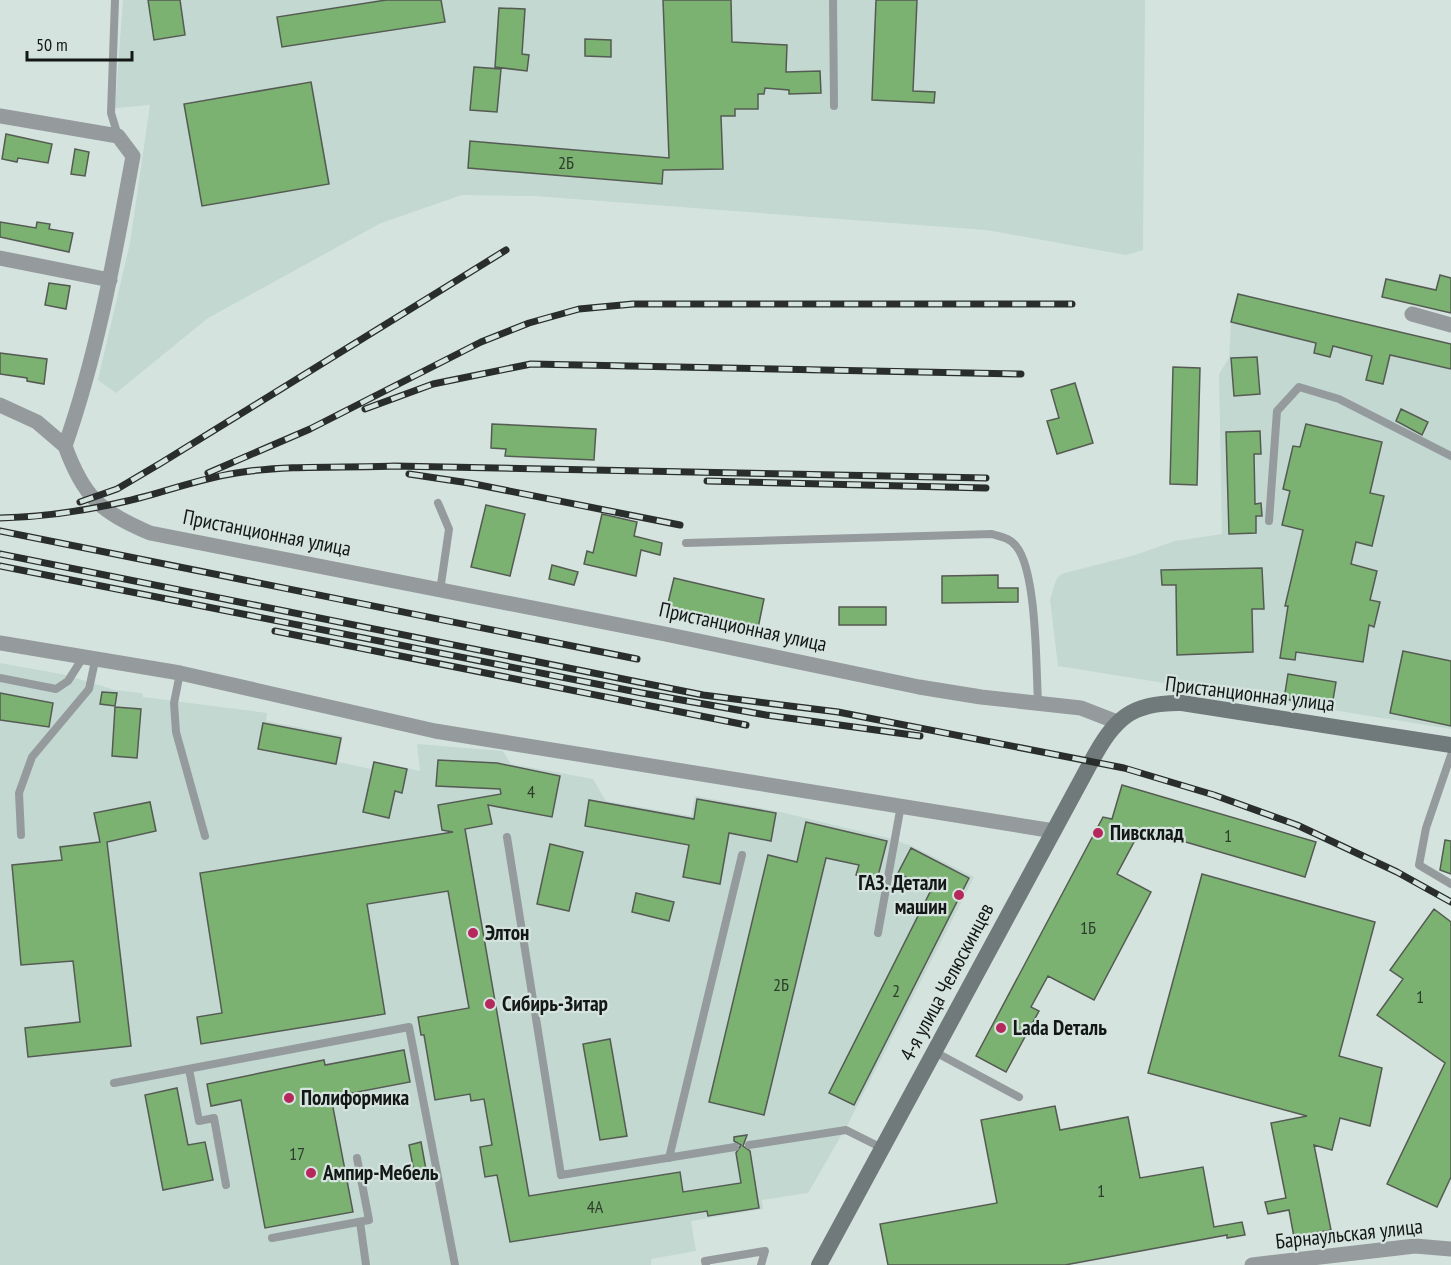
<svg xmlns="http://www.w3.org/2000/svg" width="1451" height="1265" viewBox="0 0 1451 1265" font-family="'PT Sans Narrow',sans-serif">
  <rect width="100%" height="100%" fill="#d5e3de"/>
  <path fill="#c2d8d1" d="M 123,0 L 1145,0 L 1143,250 L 1126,255 L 986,230 L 534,196 L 462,195 L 381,223 L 208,318 L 116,393 L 98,380 L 130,243 L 150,105 L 115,108 Z
    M 1238,294 L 1451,344 L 1451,729 L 1058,666 L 1050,600 L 1056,580 L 1061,574 L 1135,555 L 1175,541 L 1222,534 L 1219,374 L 1229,358 L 1231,322 Z
    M 0,663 L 66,675 L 115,690 L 142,693 L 143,697 L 267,713 L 266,721 L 343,736 L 338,762 L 371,769 L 373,761 L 420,771 L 417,744 L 503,751 L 511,764 L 593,779 L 606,801 L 691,816 L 695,796 L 776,811 L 888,838 L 912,846 L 974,877 L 848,1124 L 808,1193 L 762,1200 L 763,1209 L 691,1221 L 696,1251 L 651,1259 L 651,1265 L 0,1265 Z"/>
  <path fill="#7bb171" stroke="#555b53" stroke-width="1.5" d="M 148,0 L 180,0 L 185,35 L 154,40 Z
    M 386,0 L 441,0 L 445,22 L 282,47 L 277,17 Z
    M 663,0 L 731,0 L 732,42 L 787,45 L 786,72 L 820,71 L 821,93 L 789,94 L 789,90 L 765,88 L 764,94 L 758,94 L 758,109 L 735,109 L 735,116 L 721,116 L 723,169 L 663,170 L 662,184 L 468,168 L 470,141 L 669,158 Z
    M 876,0 L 917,0 L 913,91 L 935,92 L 934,103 L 872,100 Z
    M 499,8 L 525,9 L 522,54 L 529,55 L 527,71 L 495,67 Z
    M 585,39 L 611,40 L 611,57 L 585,56 Z
    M 474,67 L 501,69 L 497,112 L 470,110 Z
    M 311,82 L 329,184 L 202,206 L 184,104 Z
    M 6,134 L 52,144 L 48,163 L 18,158 L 17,162 L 2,159 Z
    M 75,149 L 89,152 L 85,176 L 71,174 Z
    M 0,222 L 36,228 L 37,222 L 50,224 L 49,229 L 73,233 L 69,252 L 0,237 Z
    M 1440,275 L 1451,278 L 1451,313 L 1382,297 L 1386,279 L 1436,290 Z
    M 49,283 L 70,286 L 66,309 L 45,305 Z
    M 1238,294 L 1451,344 L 1451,369 L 1390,355 L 1383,384 L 1366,380 L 1372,356 L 1333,346 L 1330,357 L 1314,353 L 1316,343 L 1231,322 Z
    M 0,353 L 47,359 L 44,384 L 27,381 L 27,378 L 0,374 Z
    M 1257,357 L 1260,394 L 1234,396 L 1231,358 Z
    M 1173,367 L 1200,368 L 1197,485 L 1170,484 Z
    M 1075,383 L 1093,443 L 1057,454 L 1047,421 L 1059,418 L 1051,390 Z
    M 1401,409 L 1428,422 L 1422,435 L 1396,421 Z
    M 492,424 L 596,429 L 594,460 L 505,456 L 506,449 L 491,448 Z
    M 1306,424 L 1382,442 L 1370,493 L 1384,496 L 1372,546 L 1356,542 L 1351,564 L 1377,571 L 1370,600 L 1380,602 L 1374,627 L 1369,625 L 1363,662 L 1296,652 L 1295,660 L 1280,658 L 1288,606 L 1285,606 L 1303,530 L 1282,525 L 1290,491 L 1283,489 L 1293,446 L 1300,447 Z
    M 1260,431 L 1261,454 L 1254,454 L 1255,504 L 1261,503 L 1262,516 L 1256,516 L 1256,533 L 1229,534 L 1226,432 Z
    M 486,505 L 525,514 L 510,576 L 471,567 Z
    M 602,514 L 637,522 L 634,536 L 662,543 L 660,555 L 641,550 L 636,576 L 584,564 L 587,551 L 593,553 Z
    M 552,565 L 578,572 L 574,585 L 549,579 Z
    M 1262,568 L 1264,609 L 1252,609 L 1253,652 L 1177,655 L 1176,585 L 1162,585 L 1161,570 Z
    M 998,575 L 998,588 L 1018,588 L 1018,602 L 942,603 L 942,576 Z
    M 674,578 L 764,599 L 758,628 L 667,607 Z
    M 839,607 L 886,607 L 886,625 L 839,625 Z
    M 1403,651 L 1451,661 L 1451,726 L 1390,713 Z
    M 1288,674 L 1336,682 L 1332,706 L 1284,699 Z
    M 102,692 L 117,693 L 115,706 L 100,704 Z
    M 0,693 L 53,703 L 49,727 L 0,720 Z
    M 115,707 L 141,709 L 137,758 L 112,756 Z
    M 263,723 L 341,738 L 336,764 L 258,749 Z
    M 438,760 L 497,763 L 560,776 L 552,817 L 488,805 L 492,824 L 465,829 L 529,1196 L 680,1172 L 683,1192 L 741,1183 L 736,1153 L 741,1145 L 734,1141 L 734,1137 L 747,1135 L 743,1146 L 750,1151 L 759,1208 L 708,1216 L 707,1211 L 510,1242 L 497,1175 L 485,1177 L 480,1147 L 492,1145 L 484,1099 L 471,1101 L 470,1094 L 435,1100 L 424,1035 L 421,1035 L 418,1017 L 469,1008 L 448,891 L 367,904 L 385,1014 L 201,1044 L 197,1017 L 222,1013 L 200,873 L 453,832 L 442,830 L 438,805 L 501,794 L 500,789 L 436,786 Z
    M 374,762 L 407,769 L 402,793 L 395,791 L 389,818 L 363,812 Z
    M 1122,785 L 1316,842 L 1305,877 L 1141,829 L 1117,874 L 1151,892 L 1094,1000 L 1048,976 L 1031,1007 L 1039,1011 L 1006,1072 L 976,1056 L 1103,817 L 1112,819 Z
    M 697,799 L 776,813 L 771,841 L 729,833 L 720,884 L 683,877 L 689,845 L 585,826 L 589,800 L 694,819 Z
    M 150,802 L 156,831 L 107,842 L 131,1046 L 28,1057 L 25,1028 L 80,1022 L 73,961 L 21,965 L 12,865 L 62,860 L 60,847 L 100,842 L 94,813 Z
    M 806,822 L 887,841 L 877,880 L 856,875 L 859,865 L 826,858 L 764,1115 L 709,1102 L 768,855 L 797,862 Z
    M 1445,840 L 1451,841 L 1451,874 L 1440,870 Z
    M 550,844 L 583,852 L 569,911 L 537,904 Z
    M 911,848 L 969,878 L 854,1105 L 829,1093 L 931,890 L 898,873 Z
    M 1202,874 L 1375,922 L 1339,1056 L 1382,1068 L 1370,1126 L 1340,1118 L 1332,1150 L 1314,1145 L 1331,1230 L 1294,1237 L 1289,1210 L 1268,1214 L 1265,1202 L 1286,1198 L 1271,1123 L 1307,1116 L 1148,1073 Z
    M 636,893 L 674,902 L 669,921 L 632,912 Z
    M 1434,909 L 1451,922 L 1451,1177 L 1437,1207 L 1387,1184 L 1445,1063 L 1377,1015 L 1403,979 L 1390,970 Z
    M 610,1039 L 627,1136 L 600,1140 L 583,1044 Z
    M 404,1050 L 410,1082 L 331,1097 L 353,1212 L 265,1228 L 241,1100 L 211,1106 L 207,1084 L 324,1060 L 325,1065 Z
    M 177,1088 L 188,1145 L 205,1142 L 213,1180 L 163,1190 L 145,1095 Z
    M 1055,1106 L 1060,1130 L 1128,1117 L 1140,1178 L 1203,1167 L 1214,1227 L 1242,1222 L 1245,1235 L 1227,1238 L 1227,1235 L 1065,1265 L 888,1265 L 880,1224 L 997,1203 L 981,1120 Z
    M 421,1142 L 427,1175 L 415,1177 L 409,1145 Z"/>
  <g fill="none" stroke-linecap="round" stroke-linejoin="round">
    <path stroke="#959b9c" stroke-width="8" d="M 115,0 L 111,113 L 118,136
      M 833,0 L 834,106
      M 438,503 L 449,529 L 440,591
      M 1269,521 L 1277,411 L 1299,387 L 1339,399 L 1451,456
      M 686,543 L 992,534 C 1001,537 1010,538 1016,546 C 1037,571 1036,667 1038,703
      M 180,673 L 174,703 L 176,732 L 205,836
      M 0,678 L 56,689 L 68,681 L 82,659
      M 1451,755 L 1426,828 L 1419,865 L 1451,884
      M 21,835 L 19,793 L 32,757 L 89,689 L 95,661
      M 507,837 L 561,1175 L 735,1147
      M 878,933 L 901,805
      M 935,1052 L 1019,1097
      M 189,1069 L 199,1121 L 214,1118 L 226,1185
      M 114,1083 L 409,1027 L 455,1265
      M 749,1145 L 846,1130 L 882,1148
      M 669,1158 L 742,855
      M 360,1222 L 366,1265
      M 272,1238 L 369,1220 L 357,1158
      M 706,1265 L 705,1261 L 765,1251 L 761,1265"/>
    <path stroke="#959b9c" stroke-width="15" d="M 0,116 L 118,136 L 133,156 C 115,254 98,352 65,446
      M 0,258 L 110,280
      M 1412,314 L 1451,325
      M 0,405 L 37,422 L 65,446
      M 65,446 C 84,498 100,511 150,533 L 665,634 L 919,687 L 981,697 L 1081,708 L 1117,722
      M 0,643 L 180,673 L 435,731 L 1054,831
      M 1252,1265 L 1415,1246 L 1451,1249"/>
    <path stroke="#717a7b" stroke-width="16" d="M 819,1265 L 1091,762 C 1115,718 1131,702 1182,703 L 1451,745"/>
    <g stroke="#292e2d" stroke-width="7">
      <path id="rail" d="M 365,409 L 433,384 L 531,364 L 1021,374
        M 208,473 L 310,429 L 481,342 L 529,323 L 579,309 L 633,304 L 1072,304
        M 409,474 L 469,483 L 680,525
        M 707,481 L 986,488
        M 80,502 L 117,489 L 161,463 L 506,250
        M 0,518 C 43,517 85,511 127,501 C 166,492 203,477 243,472 C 292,465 344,468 394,466 L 986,478
        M 0,531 L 637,659
        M 0,554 L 703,695 L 838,712 L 1124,768 L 1214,795 L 1297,825 L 1397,872 L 1451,902
        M 0,566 L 642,693 L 766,715 L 920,736
        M 275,631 L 746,725"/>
    </g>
    <use href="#rail" stroke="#d5e3de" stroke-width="4.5" stroke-dasharray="14" stroke-linecap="butt"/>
  </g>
  <g fill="#b6285c" stroke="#d5e3de" stroke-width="2">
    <circle cx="1098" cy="833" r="6"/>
    <circle cx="959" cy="895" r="6"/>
    <circle cx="473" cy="933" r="6"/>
    <circle cx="490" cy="1004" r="6"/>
    <circle cx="1001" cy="1028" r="6"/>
    <circle cx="289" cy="1098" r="6"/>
    <circle cx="311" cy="1173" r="6"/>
  </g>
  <g text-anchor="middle" stroke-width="4.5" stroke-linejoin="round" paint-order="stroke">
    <g font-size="18" fill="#2d3e2d">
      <text x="566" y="169">2Б</text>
      <text x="531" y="798">4</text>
      <text x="1228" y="842">1</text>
      <text x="1088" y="934">1Б</text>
      <text x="781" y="991">2Б</text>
      <text x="896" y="997">2</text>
      <text x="1420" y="1003">1</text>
      <text x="297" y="1160">17</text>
      <text x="1101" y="1197">1</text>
      <text x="595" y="1213">4А</text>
    </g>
    <g font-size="21" fill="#131716" stroke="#d5e3de">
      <text transform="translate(267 533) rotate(11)" y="7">Пристанционная улица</text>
      <text transform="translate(743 627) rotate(12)" y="7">Пристанционная улица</text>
      <text transform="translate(1250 694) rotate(7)" y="7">Пристанционная улица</text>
      <text transform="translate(947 982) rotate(-62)" y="7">4-я улица Челюскинцев</text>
      <text transform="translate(1349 1234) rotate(-6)" y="7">Барнаульская улица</text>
    </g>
    <g font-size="21" font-weight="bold" fill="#131716" stroke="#d5e3de" text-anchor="start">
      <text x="1110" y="840">Пивсклад</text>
      <text x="947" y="890" text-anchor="end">ГАЗ. Детали<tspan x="947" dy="24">машин</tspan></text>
      <text x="485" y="940">Элтон</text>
      <text x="502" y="1011">Сибирь-Зитар</text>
      <text x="1013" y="1035">Lada Dеталь</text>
      <text x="301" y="1105">Полиформика</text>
      <text x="323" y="1180">Ампир-Мебель</text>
    </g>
  </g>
  <path d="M27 51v9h105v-9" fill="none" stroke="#131716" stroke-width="3"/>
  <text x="36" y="51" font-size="18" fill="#131716" stroke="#d5e3de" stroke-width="4.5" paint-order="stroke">50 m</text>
</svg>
